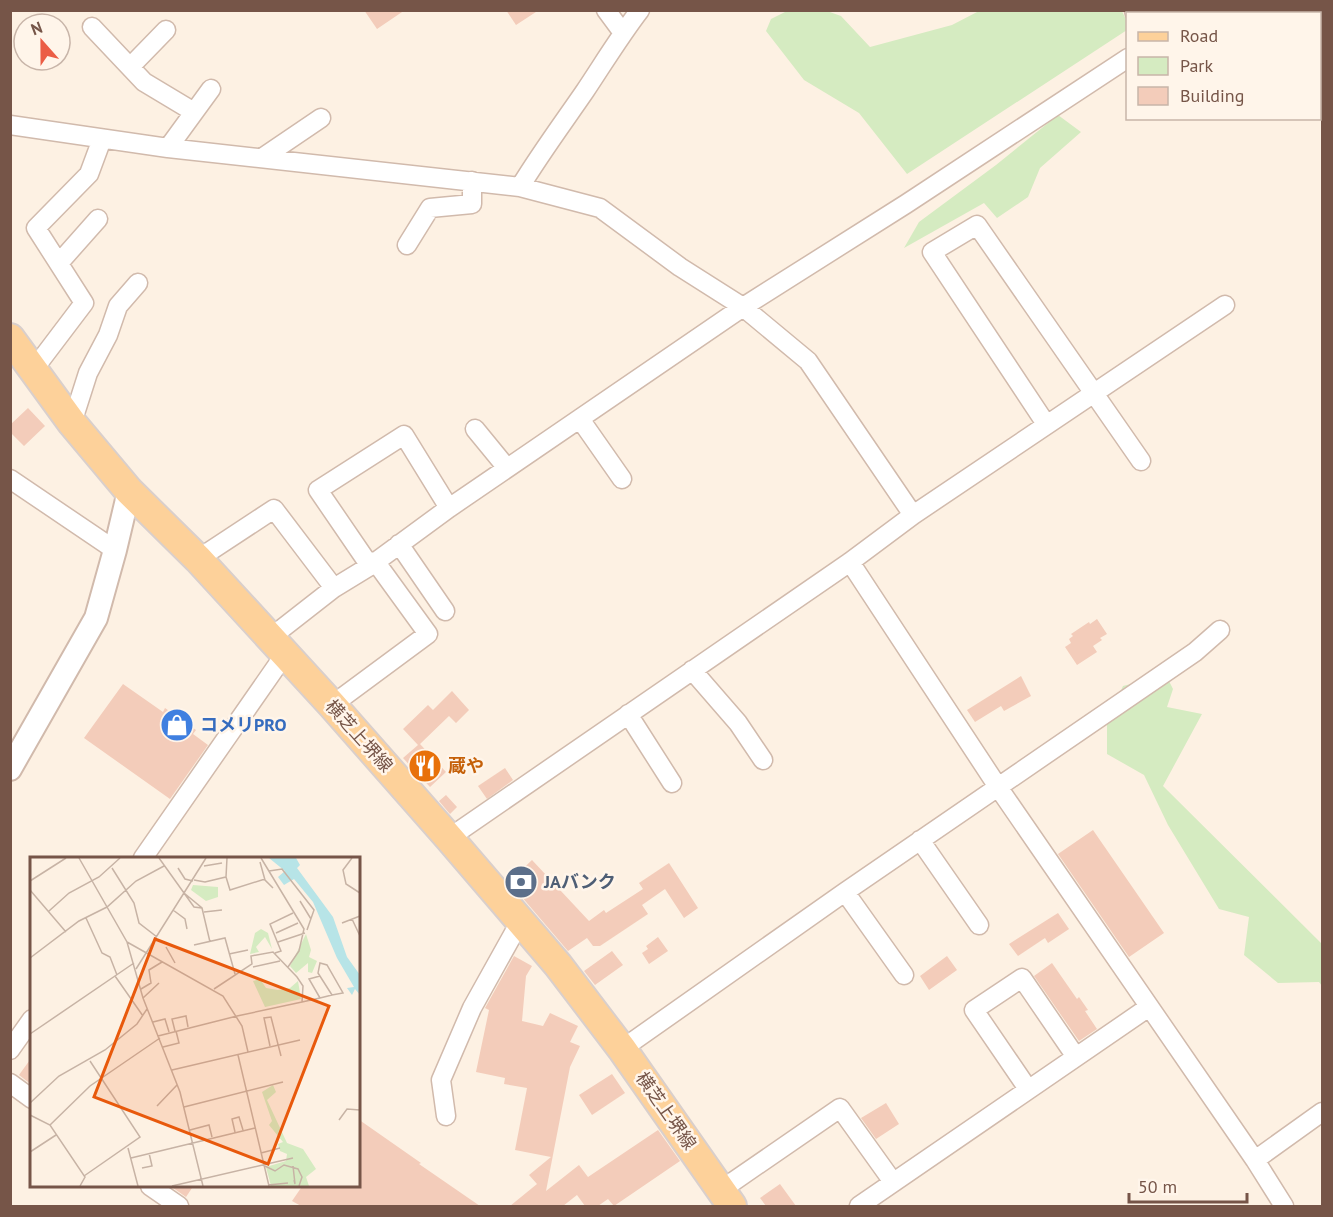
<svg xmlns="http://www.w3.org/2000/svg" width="1333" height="1217" viewBox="0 0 1333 1217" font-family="'PT Sans','Noto Sans JP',sans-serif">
  <rect width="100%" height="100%" fill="#fdf1e3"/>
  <path fill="#d5ebc1" d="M 787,11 L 827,11 L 841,16 L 870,47 L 952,25 L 979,11 L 1122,11 L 1127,22 L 1127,30 L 907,174 L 859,113 L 804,80 L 766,31 L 771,19 Z
    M 1058,115 L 1081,132 L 1040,168 L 1028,197 L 997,218 L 984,203 L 904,248 L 919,222 L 996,165 Z
    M 1166,675 L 1173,689 L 1167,707 L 1202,714 L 1163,786 L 1322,944 L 1322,986 L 1319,982 L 1278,983 L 1244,955 L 1249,917 L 1219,909 L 1168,825 L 1144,775 L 1107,754 L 1107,722 L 1123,686 Z"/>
  <path fill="#f3ccba" d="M 364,10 L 405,10 L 377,29 Z
    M 506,10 L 539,10 L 516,25 Z
    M 28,408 L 45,426 L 24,446 L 10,432 L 10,425 Z
    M 1097,619 L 1107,634 L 1100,638 L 1102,640 L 1093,646 L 1097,652 L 1077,665 L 1065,647 L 1071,643 L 1069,639 L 1073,636 L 1071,634 L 1089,622 L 1090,624 Z
    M 1021,676 L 1031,696 L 1004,711 L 1001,706 L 975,722 L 967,710 Z
    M 123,684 L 163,712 L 165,708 L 196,730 L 193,734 L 208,745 L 170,799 L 84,738 Z
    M 452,691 L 469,710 L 456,723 L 449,716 L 420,744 L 446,772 L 430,787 L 403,758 L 418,745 L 403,729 L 428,705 L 433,710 Z
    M 505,768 L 513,780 L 487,799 L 478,786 Z
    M 446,795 L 457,807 L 450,814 L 439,801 Z
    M 1093,830 L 1164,933 L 1129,957 L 1058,854 Z
    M 532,860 L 589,921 L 604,910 L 606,913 L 643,889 L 639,883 L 669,863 L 698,908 L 684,918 L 665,889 L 642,905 L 648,914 L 600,946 L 593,946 L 587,938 L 568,951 L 509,882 Z
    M 1058,913 L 1069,929 L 1048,943 L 1045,938 L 1018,956 L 1009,944 Z
    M 658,937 L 668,951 L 649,964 L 642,953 L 648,949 L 646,946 Z
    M 612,951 L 623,965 L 595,985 L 584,971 Z
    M 514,956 L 532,966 L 526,976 L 522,1021 L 543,1026 L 550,1013 L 578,1026 L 570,1042 L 580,1046 L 570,1067 L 546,1191 L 579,1165 L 588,1177 L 658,1130 L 680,1161 L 614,1206 L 608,1199 L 598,1206 L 585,1206 L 577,1195 L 563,1206 L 510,1206 L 537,1184 L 529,1175 L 551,1157 L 515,1150 L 527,1088 L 504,1084 L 505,1078 L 476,1072 L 489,1010 L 485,1008 Z
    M 947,956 L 957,970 L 929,990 L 920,976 Z
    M 1052,963 L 1077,999 L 1079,997 L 1088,1010 L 1085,1011 L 1097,1029 L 1079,1041 L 1034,976 Z
    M 32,1057 L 32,1085 L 19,1075 Z
    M 612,1074 L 625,1093 L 592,1115 L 579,1095 Z
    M 886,1103 L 899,1124 L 876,1139 L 861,1118 Z
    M 358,1119 L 421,1163 L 419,1164 L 480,1206 L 301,1206 L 292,1201 L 303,1185 L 358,1185 Z
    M 780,1184 L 796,1206 L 766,1206 L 760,1198 Z
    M 169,1185 L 194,1185 L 186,1197 Z"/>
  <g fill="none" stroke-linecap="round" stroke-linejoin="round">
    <g stroke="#d1baac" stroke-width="21">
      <path id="minor" d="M 606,10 L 623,33
        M 1134,10 L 1135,14
        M 1193,14 L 1198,10
        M 92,27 L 144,82 L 194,112
        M 130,67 L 166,30
        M 10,125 L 168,148 L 520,187 L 600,208 L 680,267 L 743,307 L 808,361 L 913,515
        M 168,148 L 211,89
        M 262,158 L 321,118
        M 520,187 C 540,154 563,123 585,91 C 603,64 620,36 640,10
        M 407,245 L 430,208 L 472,204 L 472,181
        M 59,263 L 98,219
        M 34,369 L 84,303 L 36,228 L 89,174 L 102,139
        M 580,419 L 622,479
        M 72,423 L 88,373 L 108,335 L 118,306 L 138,283
        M 1046,424 L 932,252 L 977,225 L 1141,461
        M 475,429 L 507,468
        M 10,479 L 115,550
        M 399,544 L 445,611
        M 198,559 L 274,509 L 334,588
        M 850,562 L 998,787 L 1255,1160 L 1284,1206
        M 370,566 L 318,490 L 404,435 L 449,508
        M 270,638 L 334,588 L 370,566 L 449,508 L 743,307 L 906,204 L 1128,58
        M 692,670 L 738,723 L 763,760
        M 332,705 L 428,634 L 375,561
        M 628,714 L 672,783
        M 449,838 L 850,562 L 913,515 L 1225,305
        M 920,840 L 979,925
        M 143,858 L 285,654
        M 845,892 L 904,975
        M 622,1049 L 845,892 L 1195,652 L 1220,630
        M 10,1050 L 32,1019
        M 10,1083 L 32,1099
        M 1028,1089 L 974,1010 L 1022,978 L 1076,1057
        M 446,1116 L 441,1080 L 472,1008 L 521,920
        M 1255,1160 L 1322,1112
        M 150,1186 L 179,1206
        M 721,1190 L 840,1108 L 893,1182
        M 859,1206 L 1149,1007"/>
    </g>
    <g stroke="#d1baac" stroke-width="26">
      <path id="tertiary" d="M 10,769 L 96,618 L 115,550 L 129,491"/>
    </g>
    <g stroke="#d9cfcc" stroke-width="32">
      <path id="primary" d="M 10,338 L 72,423 L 129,491 L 198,559 L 332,705 L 449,838 L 558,965 L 622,1049 L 732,1206"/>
    </g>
    <use href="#minor" stroke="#fff" stroke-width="18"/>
    <use href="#tertiary" stroke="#fff" stroke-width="22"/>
    <use href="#primary" stroke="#fdd19a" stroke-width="28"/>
  </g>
  <defs>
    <g id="shop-disc" transform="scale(1.725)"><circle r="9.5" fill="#3f7fe0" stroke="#fff5ea"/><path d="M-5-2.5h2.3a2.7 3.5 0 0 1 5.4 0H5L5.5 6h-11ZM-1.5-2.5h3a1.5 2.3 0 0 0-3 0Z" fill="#fff"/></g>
    <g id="restaurant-disc" transform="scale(1.725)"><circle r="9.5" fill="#e8710a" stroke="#fff5ea"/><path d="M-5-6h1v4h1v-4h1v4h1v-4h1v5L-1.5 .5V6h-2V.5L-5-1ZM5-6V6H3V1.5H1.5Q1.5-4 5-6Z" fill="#fff"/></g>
    <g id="bank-disc" transform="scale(1.725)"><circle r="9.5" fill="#5c6f8a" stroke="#fff5ea"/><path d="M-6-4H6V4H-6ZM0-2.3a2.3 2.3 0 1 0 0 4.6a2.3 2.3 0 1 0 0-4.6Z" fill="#fff"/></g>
  </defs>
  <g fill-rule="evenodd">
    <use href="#shop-disc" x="177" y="725"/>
    <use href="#restaurant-disc" x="425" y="766"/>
    <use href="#bank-disc" x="521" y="882"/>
  </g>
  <g text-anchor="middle" stroke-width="5" stroke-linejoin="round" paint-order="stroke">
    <g font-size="18" font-weight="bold" fill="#366cbe" stroke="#fff5ea" text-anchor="start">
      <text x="200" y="731">コメリPRO</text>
    </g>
    <g font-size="18" fill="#765548" stroke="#fff5ea">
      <text transform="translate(359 736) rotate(48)" y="6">横芝上堺線</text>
      <text transform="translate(666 1111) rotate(55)" y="6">横芝上堺線</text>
    </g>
    <g font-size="18" font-weight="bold" fill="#c56008" stroke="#fff5ea" text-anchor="start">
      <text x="448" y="772">蔵や</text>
    </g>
    <g font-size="18" font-weight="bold" fill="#4e5e75" stroke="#fff5ea" text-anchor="start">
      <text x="544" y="888">JAバンク</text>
    </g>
  </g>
  <g transform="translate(30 857)">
    <rect width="330" height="330" fill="#fdf1e3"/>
    <path d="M 163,28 L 188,30 L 188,40 L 176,44 L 161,33 ZM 231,72 L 238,76 L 242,92 L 235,80 L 226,90 L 229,95 L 220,97 L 225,76 ZM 276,77 L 281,93 L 279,100 L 287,104 L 282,116 L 278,115 L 278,106 L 266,116 L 260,109 ZM 230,122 L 236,131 L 248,133 L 260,131 L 268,124 L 271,142 L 235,150 L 223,124 ZM 243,228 L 246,235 L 237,243 L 257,286 L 273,292 L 286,312 L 276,320 L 279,329 L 241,329 L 236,310 L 256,304 L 257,297 L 250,294 L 248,287 L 253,285 L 239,268 L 242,264 L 232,235 Z" fill="#d5ebc1"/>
    <path d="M 239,1 L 266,1 L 270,8 L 267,11 L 303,60 L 317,100 L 330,118 L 330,138 L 325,132 L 322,138 L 317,131 L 324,130 L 307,101 L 283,45 L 264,22 L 254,28 L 248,20 L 255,14 Z" fill="#b7e4e7"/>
    <path fill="none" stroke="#c7b3a5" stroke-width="1.5" d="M 49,1 L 97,85 L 113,141 L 150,235 L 173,329M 129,1 L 164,50 L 172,51M 231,1 L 274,72 L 269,94 L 258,110M 322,1 L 313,13 L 316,27 L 330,36M 230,5 L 235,23 L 243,31M 174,9 L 192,6M 82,11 L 104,46 L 109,66 L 127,80M 148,11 L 155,22 L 163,24M 239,14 L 252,12 L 284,53 L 277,73M 196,20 L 197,1M 164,23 L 175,25 L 196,20 L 200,33 L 235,22M 0,24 L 36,1M 0,33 L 36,75M 154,36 L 172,51 L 180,85M 270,44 L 281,62M 143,53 L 155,62 L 157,72M 19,54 L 39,36 L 69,20 L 90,1M 174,55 L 192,53M 56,61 L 72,96 L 80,100 L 87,118M 322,62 L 330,79M 312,66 L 330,59M 246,76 L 268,66M 97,85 L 193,139 L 212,169 L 218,195M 248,85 L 275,76M 164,88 L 195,81 L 205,117M 136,90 L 145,106M 245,96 L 251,94 L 240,67 L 263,56M 199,97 L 218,93M 0,101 L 49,64 L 77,50 L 106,24 L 134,9M 223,110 L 250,104M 106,112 L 176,1M 85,119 L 113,159M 290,119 L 279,122 L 290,141M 111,132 L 121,126 L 119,113 L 132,105M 184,132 L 222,107 L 221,99 L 243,95 L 267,120 L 273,129 L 272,145M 113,141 L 129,126M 123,165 L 135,162 L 139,175M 145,174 L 142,162 L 156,159 L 158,170M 0,177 L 104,106M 128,179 L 207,159 L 272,145 L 290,141 L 302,138 L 313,136 L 297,108 L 290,106 L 288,116 L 302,138M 240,189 L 234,161 L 241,160 L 251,199M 133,190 L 149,186 L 146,174M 208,198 L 239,329M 142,213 L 270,183M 0,246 L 29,219 L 75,193 L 107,167 L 117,152M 127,249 L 147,228M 154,250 L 253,225M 0,258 L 20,268 L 55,320 L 50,329M 309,263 L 317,252 L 330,253M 20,268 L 60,229 L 130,181M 160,273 L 179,268 L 182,280M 205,275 L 202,262 L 209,260 L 213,273M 98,291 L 108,329M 0,295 L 26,278M 231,296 L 250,291M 101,301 L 225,271M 233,308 L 245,314 L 254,308 L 268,312 L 272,320 L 269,329M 263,309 L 265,327 L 264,323M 112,311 L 122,309 L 119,296M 54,319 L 110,280 L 60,204M 238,328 L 258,326M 142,329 L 263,301"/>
    <path fill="#e8590c" fill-opacity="0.15" stroke="#e8590c" stroke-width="3" d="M 125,82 L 299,149 L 238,307 L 64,240 Z"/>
    <rect width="330" height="330" fill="none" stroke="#765548" stroke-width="3"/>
  </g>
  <rect width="1333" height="1217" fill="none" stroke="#765548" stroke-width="24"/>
  <rect x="1126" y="12" width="195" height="108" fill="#fff5ea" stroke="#c8b5a9" stroke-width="1.5"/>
  <rect x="1138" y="32" width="30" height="9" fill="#fdd19a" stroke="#c8b5a9" stroke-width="1.5"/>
  <text x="1180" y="42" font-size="18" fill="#765548">Road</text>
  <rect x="1138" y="57" width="30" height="18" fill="#d5ebc1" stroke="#c8b5a9" stroke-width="1.5"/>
  <text x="1180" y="72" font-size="18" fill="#765548">Park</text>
  <rect x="1138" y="87" width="30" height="18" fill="#f3ccba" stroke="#c8b5a9" stroke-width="1.5"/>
  <text x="1180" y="102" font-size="18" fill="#765548">Building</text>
  <g transform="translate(42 42) rotate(339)"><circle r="28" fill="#fff5ea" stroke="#c8b5a9" stroke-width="1.5"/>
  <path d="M0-4.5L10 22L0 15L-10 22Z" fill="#eb5d45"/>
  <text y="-9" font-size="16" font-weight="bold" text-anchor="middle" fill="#765548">N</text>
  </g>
  <path d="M1129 1193v9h118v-9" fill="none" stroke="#765548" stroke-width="3"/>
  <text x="1138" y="1193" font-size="18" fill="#765548" stroke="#fff5ea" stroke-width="4.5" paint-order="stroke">50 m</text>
</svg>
